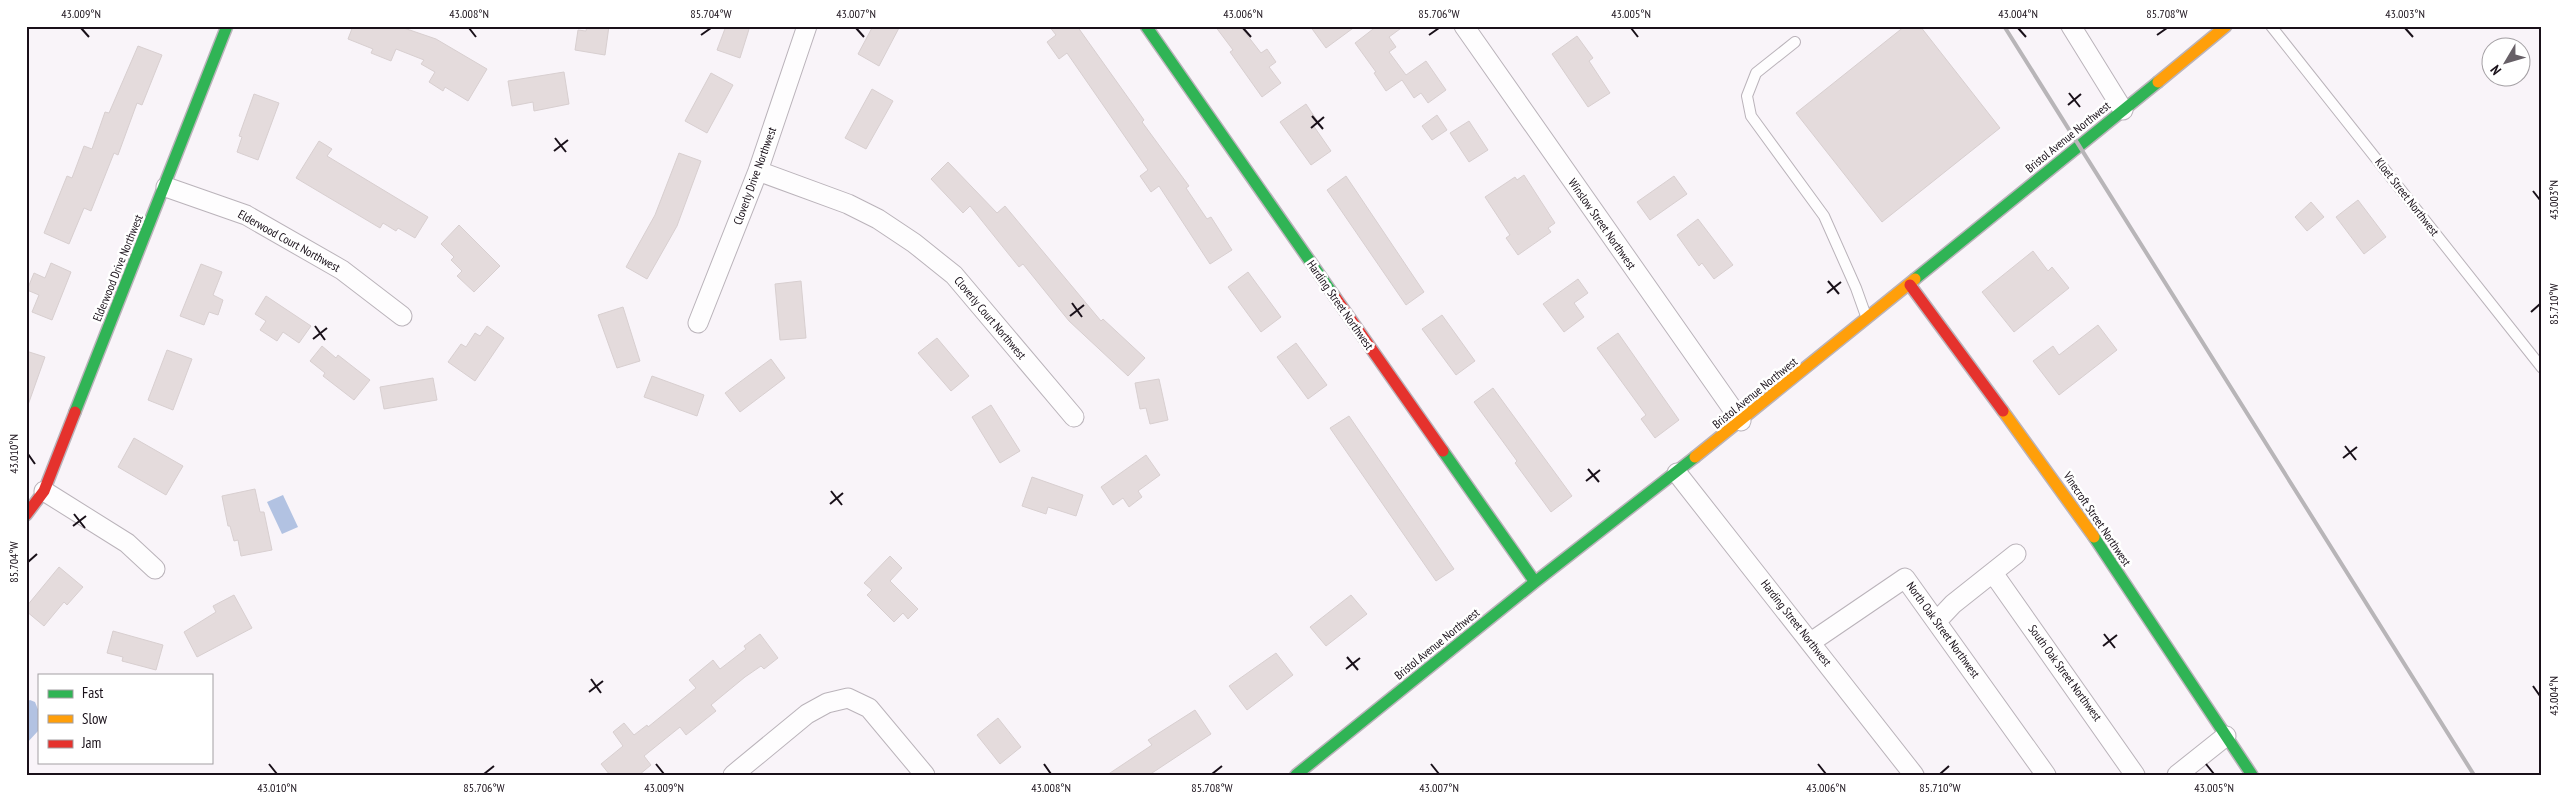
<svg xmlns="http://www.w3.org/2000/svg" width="2568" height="801" viewBox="0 0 2568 801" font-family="'PT Sans Narrow',sans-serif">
  <rect width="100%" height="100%" fill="#f9f4f9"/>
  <path fill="#b2c2e2" d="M 283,495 L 298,527 L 282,534 L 267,502 Z
    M 30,700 L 35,702 L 39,712 L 38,731 L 26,744 L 26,702 Z"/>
  <path fill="#e4dbdc" stroke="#d8cfd0" d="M 353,26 L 398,26 L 436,39 L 487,69 L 468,101 L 445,87 L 443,91 L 429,82 L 435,72 L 421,64 L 424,60 L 396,49 L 391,61 L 371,53 L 373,49 L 348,39 Z
    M 587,26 L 609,26 L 605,55 L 575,50 L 578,30 L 586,31 Z
    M 726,26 L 750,26 L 740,58 L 717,50 Z
    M 873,26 L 900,26 L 879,66 L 858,54 Z
    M 1049,26 L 1077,26 L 1144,120 L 1142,122 L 1189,186 L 1186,188 L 1207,219 L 1211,217 L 1232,250 L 1210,264 L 1159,186 L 1151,192 L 1140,176 L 1148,170 L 1067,53 L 1059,59 L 1047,42 L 1056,35 Z
    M 1215,26 L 1240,26 L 1261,53 L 1267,49 L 1276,62 L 1269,67 L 1281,83 L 1262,97 L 1230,52 L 1233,50 Z
    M 1310,26 L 1356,26 L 1326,48 Z
    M 1377,26 L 1404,26 L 1389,37 L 1396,47 L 1389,52 L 1406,75 L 1426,61 L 1446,90 L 1428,103 L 1421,93 L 1414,98 L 1402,80 L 1386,91 L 1374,73 L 1376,72 L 1355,43 Z
    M 1905,26 L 1920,26 L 2000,128 L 1882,222 L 1796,113 Z
    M 1577,36 L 1593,58 L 1589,61 L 1610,93 L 1588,107 L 1552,54 Z
    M 138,46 L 162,55 L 142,105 L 137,103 L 118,155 L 114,153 L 91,211 L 84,208 L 69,244 L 44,233 L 67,176 L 72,178 L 84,146 L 92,149 L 105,112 L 109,113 Z
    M 564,72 L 569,104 L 534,111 L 533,102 L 512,106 L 508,81 Z
    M 711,73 L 733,85 L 707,133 L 685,121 Z
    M 872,89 L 893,101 L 866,149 L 845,138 Z
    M 254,94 L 279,103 L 258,160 L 237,152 L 242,137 L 239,136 Z
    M 1306,104 L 1318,122 L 1313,125 L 1331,151 L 1311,165 L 1280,122 Z
    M 1437,115 L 1447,130 L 1432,140 L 1422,126 Z
    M 1469,121 L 1488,150 L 1469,162 L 1450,133 Z
    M 319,141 L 332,149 L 327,156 L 428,217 L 415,238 L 398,228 L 396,231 L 383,223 L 380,228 L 296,178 Z
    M 679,153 L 701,161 L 677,226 L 647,279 L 626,267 L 655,215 Z
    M 948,162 L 997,213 L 1005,206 L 1101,321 L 1103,319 L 1145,358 L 1128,376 L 1069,321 L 1023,264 L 1019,267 L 970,206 L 963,213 L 931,179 Z
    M 1524,175 L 1555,223 L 1548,228 L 1551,232 L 1518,255 L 1506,238 L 1510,235 L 1485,197 L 1515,177 L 1517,180 Z
    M 1346,176 L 1424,292 L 1406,305 L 1327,190 Z
    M 1674,176 L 1687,194 L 1650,220 L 1637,202 Z
    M 2358,200 L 2386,237 L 2364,254 L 2336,217 Z
    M 2311,202 L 2324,217 L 2307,231 L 2295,217 Z
    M 1698,219 L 1733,265 L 1714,279 L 1702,263 L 1699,266 L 1677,235 Z
    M 459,225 L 500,266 L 474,292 L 457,276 L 462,271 L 451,260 L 454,257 L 441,244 Z
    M 2033,251 L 2048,271 L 2052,267 L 2069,288 L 2014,332 L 1982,292 Z
    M 51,263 L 71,272 L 52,320 L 32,312 L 39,295 L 27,290 L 34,273 L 45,278 Z
    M 201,264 L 222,272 L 213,295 L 223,300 L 218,315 L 209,312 L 204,325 L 180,316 Z
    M 1248,272 L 1281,317 L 1261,332 L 1228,287 Z
    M 1578,279 L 1588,293 L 1574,303 L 1584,317 L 1564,332 L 1543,304 Z
    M 801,281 L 806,338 L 780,340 L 775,284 Z
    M 266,296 L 311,326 L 299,343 L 283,332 L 277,341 L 260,330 L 266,321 L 255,314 Z
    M 623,307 L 640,361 L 617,368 L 598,315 Z
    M 1442,315 L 1475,361 L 1456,375 L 1422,329 Z
    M 2098,325 L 2117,350 L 2059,395 L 2033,361 L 2053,346 L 2059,355 Z
    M 487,326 L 504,338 L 475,381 L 448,362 L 461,344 L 466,347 L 475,333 L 480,336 Z
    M 1618,333 L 1679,420 L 1655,438 L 1641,419 L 1646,415 L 1597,348 Z
    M 937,338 L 969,376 L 951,391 L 918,353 Z
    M 1296,343 L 1327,385 L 1308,399 L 1277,357 Z
    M 322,346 L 336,358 L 338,355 L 370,380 L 354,400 L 323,376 L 325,373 L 310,361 Z
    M 167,350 L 192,359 L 173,410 L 148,400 Z
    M 26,351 L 45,357 L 28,405 L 26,405 Z
    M 771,359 L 785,378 L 740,412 L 725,393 Z
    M 652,376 L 704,395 L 697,416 L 644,397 Z
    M 433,378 L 437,400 L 384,409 L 380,387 Z
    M 1159,379 L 1168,420 L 1150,424 L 1146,408 L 1140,409 L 1135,383 Z
    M 1493,388 L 1572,496 L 1551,512 L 1515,463 L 1517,461 L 1474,402 Z
    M 991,405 L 1020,451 L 1000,463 L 972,417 Z
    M 1349,416 L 1454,569 L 1436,581 L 1330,428 Z
    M 134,438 L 183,466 L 166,495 L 118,467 Z
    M 1146,455 L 1160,475 L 1138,491 L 1142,497 L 1129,507 L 1123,498 L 1113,505 L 1101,487 Z
    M 1032,477 L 1083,495 L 1076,516 L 1048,507 L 1046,514 L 1022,506 Z
    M 255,489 L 260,512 L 264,512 L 272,550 L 241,556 L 238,540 L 234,541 L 230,526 L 228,526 L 222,496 Z
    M 890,556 L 902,568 L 890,581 L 918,609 L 908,619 L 903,613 L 894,622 L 867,595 L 872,590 L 864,583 Z
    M 59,567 L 83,587 L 67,605 L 64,602 L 44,626 L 26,611 L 26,607 Z
    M 234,595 L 252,628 L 197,657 L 184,632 L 216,612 L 213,606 Z
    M 1351,595 L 1367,614 L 1326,646 L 1310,627 Z
    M 113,631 L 163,645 L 156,670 L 122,661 L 123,657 L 107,653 Z
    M 760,634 L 778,658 L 764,669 L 761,666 L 745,677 L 711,705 L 716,711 L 686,735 L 680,727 L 644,756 L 651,765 L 639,775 L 610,775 L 601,764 L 623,746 L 613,732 L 624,723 L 634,735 L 647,725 L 648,727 L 696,688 L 689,680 L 713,660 L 720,669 L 746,649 L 744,646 Z
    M 1276,653 L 1293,675 L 1247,710 L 1229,686 Z
    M 1195,710 L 1211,734 L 1149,775 L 1107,775 L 1152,745 L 1148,740 Z
    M 998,718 L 1021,747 L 1000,764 L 977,735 Z"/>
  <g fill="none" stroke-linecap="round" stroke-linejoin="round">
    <g stroke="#bab3ba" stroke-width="12">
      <path id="lane" d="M 2271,26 L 2542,368
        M 1795,42 L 1756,73 L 1747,96 L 1751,116 L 1824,216 L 1856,288 L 1866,316"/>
    </g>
    <g stroke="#bab3ba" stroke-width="21">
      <path id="street" d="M 1464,26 L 1741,421
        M 2071,26 L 2123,110
        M 758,171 L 848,204 L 878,219 L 914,243 L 954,275 L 1074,417
        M 166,187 L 246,215 L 342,270 L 402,316
        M 698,323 L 758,171 L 807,26
        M 1677,473 L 1914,775
        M 44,491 L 127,543 L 155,569
        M 1993,573 L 2135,775
        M 1937,621 L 1953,604 L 2016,554
        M 1811,642 L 1905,578 L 2046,775
        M 733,775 L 807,714 L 827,703 L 848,698 L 869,708 L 925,775
        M 2177,775 L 2226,736"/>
    </g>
    <g stroke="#bab3ba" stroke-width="14">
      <path id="fast" d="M 1146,26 L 1335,297
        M 1915,279 L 2158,82
        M 75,412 L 227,26
        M 1443,451 L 1535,582
        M 2094,537 L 2252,775
        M 1296,775 L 1535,582 L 1695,457"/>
    </g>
    <g stroke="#bab3ba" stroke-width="14">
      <path id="slow" d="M 2158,82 L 2226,26
        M 2003,411 L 2094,537
        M 1695,457 L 1915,279"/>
    </g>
    <g stroke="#bab3ba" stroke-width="14">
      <path id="jam" d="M 1910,285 L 2003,411
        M 1335,297 L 1443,451
        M 26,515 L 44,491 L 75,412"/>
    </g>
    <use href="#lane" stroke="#fefdfe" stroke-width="10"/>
    <use href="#street" stroke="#fefdfe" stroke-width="19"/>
    <use href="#fast" stroke="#30b455" stroke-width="11"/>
    <use href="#slow" stroke="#ff9f0a" stroke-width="11"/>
    <use href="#jam" stroke="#e5322d" stroke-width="11"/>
    <path stroke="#b8b5b8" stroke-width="4" d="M 2004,26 L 2474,775"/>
  </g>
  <path fill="none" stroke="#191019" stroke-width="2" d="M 81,28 L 89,37M 469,28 L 476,37M 856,28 L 864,37M 1243,28 L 1251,37M 1631,28 L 1638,37M 2018,28 L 2026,37M 2405,28 L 2413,37M 701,35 L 711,28M 1429,35 L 1439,28M 2157,35 L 2167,28M 2069,93 L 2080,107M 2068,105 L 2081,94M 1312,116 L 1323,129M 1311,128 L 1324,117M 555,138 L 566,152M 554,151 L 568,140M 2533,191 L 2540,200M 1828,281 L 1839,294M 1827,293 L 1841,282M 1072,303 L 1082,317M 2531,312 L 2540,304M 1070,316 L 1084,305M 315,326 L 325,340M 313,339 L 327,328M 2345,446 L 2356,460M 28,454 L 35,464M 2343,458 L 2357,447M 1588,469 L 1599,482M 1586,481 L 1600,470M 831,491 L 842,505M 830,504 L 843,493M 74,514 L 85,528M 73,526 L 86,516M 28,562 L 37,554M 2104,634 L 2115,648M 2103,646 L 2117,635M 1347,657 L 1358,670M 1346,669 L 1360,658M 591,679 L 601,693M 2533,686 L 2540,696M 589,692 L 603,681M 269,764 L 277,774M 656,764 L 664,774M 1044,764 L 1051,774M 1431,764 L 1439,774M 1818,764 L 1826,774M 2206,764 L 2214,774M 484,774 L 494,766M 1212,774 L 1222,766M 1940,774 L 1949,766"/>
  <g text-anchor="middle" stroke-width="5" stroke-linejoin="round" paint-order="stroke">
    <g font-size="12" fill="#191019" stroke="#fff">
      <text transform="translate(2068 137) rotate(-39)" y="4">Bristol Avenue Northwest</text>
      <text transform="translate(755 176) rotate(-70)" y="4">Cloverly Drive Northwest</text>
      <text transform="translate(2407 197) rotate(52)" y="4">Kloet Street Northwest</text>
      <text transform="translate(1602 224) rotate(55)" y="4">Winslow Street Northwest</text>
      <text transform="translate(289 241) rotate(29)" y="4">Elderwood Court Northwest</text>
      <text transform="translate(118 268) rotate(-68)" y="4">Elderwood Drive Northwest</text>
      <text transform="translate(1340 305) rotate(55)" y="4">Harding Street Northwest</text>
      <text transform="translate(990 318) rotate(50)" y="4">Cloverly Court Northwest</text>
      <text transform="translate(1755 393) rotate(-39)" y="4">Bristol Avenue Northwest</text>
      <text transform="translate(2097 519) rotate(56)" y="4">Vinecroft Street Northwest</text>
      <text transform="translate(1796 623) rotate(52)" y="4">Harding Street Northwest</text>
      <text transform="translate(1943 630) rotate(54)" y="4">North Oak Street Northwest</text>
      <text transform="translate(1437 644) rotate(-39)" y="4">Bristol Avenue Northwest</text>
      <text transform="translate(2065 673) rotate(54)" y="4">South Oak Street Northwest</text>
    </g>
  </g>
  <rect width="2568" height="801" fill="none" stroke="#ffffff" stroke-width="55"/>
  <rect x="38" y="674" width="175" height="90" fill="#ffffff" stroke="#a39fa3"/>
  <rect x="48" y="690" width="25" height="8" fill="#30b455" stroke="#a39fa3"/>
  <text x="82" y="698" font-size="15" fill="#191019">Fast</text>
  <rect x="48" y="715" width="25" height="8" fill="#ff9f0a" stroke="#a39fa3"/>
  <text x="82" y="724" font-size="15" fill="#191019">Slow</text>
  <rect x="48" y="740" width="25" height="8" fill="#e5322d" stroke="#a39fa3"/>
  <text x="82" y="748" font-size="15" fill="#191019">Jam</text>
  <g transform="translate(2506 62) rotate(232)"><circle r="24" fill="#ffffff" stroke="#a39fa3"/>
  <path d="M0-4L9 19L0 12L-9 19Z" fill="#676067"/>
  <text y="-8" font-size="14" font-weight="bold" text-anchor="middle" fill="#191019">N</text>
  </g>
  <rect x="28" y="28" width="2512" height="746" fill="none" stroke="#191019" stroke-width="2"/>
  <g font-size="12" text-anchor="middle" fill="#191019">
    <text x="81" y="18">43.009°N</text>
    <text x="469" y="18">43.008°N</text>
    <text x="711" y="18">85.704°W</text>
    <text x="856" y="18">43.007°N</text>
    <text x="1243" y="18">43.006°N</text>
    <text x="1439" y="18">85.706°W</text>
    <text x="1631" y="18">43.005°N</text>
    <text x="2018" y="18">43.004°N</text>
    <text x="2167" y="18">85.708°W</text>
    <text x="2405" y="18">43.003°N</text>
    <text transform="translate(2554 200) rotate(-90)" y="4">43.003°N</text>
    <text transform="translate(2554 304) rotate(-90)" y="4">85.710°W</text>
    <text transform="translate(14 454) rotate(-90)" y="4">43.010°N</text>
    <text transform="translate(14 562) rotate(-90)" y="4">85.704°W</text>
    <text transform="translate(2554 696) rotate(-90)" y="4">43.004°N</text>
    <text x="277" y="792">43.010°N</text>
    <text x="484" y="792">85.706°W</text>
    <text x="664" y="792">43.009°N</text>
    <text x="1051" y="792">43.008°N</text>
    <text x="1212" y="792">85.708°W</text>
    <text x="1439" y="792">43.007°N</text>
    <text x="1826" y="792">43.006°N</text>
    <text x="1940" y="792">85.710°W</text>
    <text x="2214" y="792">43.005°N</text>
  </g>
</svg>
